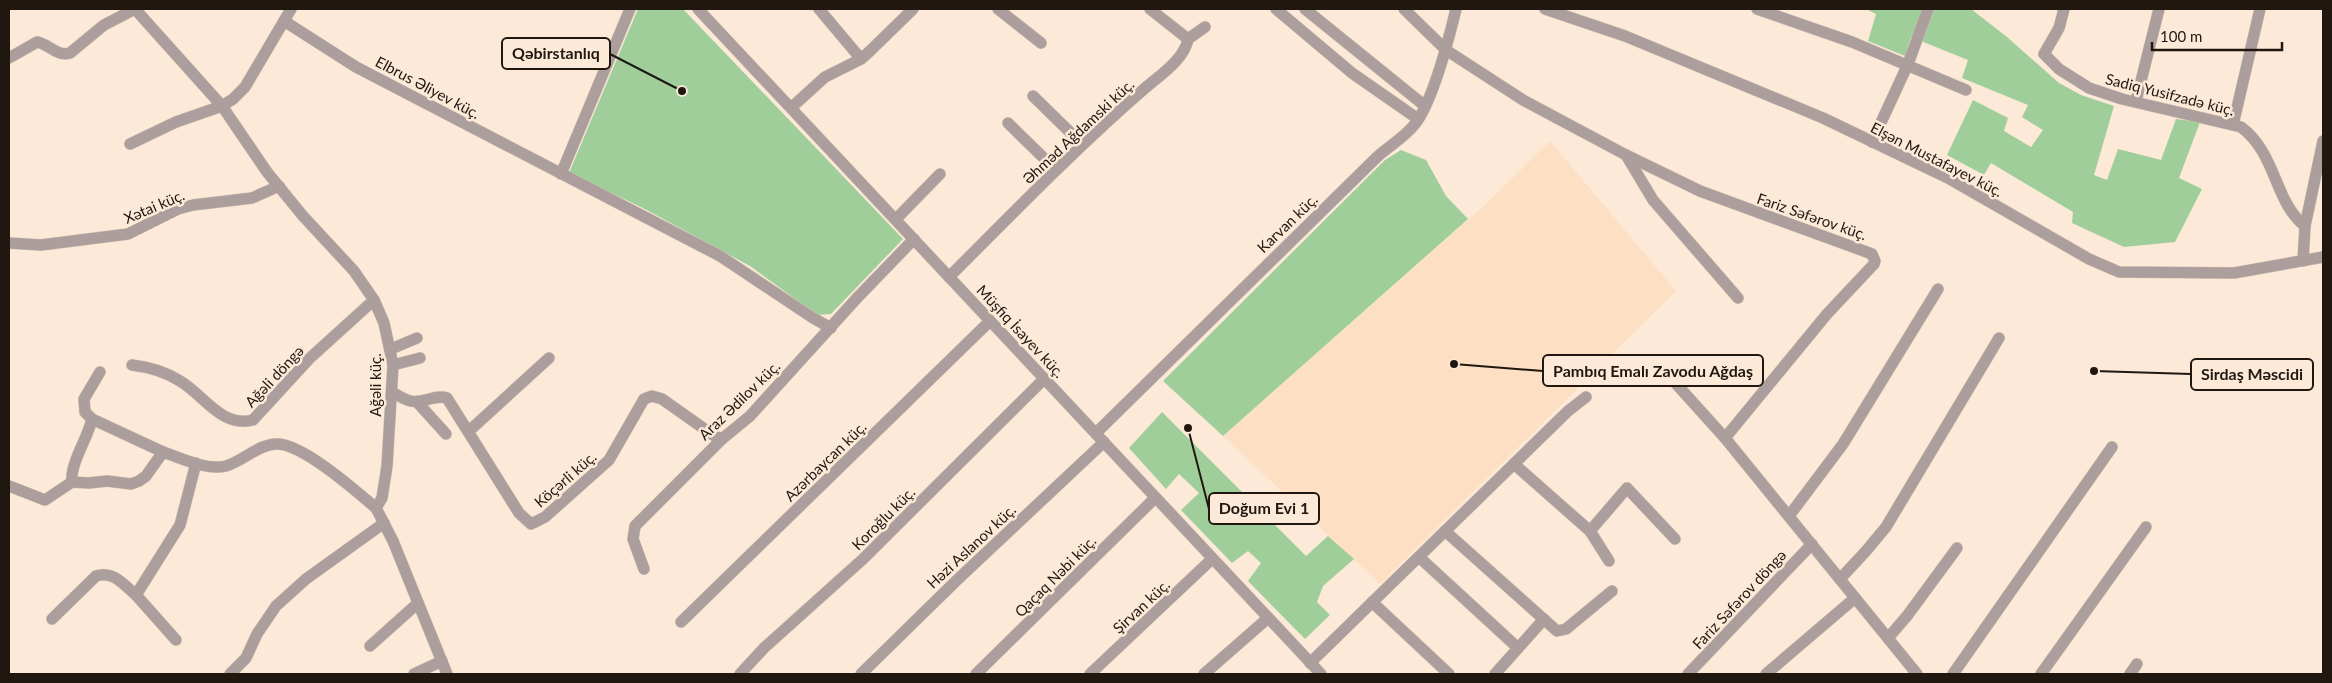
<svg xmlns="http://www.w3.org/2000/svg" width="2332" height="683" viewBox="0 0 2332 683" font-family="Lato,sans-serif">
<style>
.built{fill:#fddfc4}
.green{fill:#a0ce9b}
.lines{fill:none;stroke-linecap:round;stroke-linejoin:round}
.minor-casing{stroke:#d4c3b4;stroke-width:12}
.minor{stroke:#ac9e9c;stroke-width:11}
.labels{text-anchor:middle;dominant-baseline:central;stroke-width:5;stroke-linejoin:round;paint-order:stroke}
.street-label{font-size:15px;fill:#201810;stroke:#fce9d8}
.leader{fill:none;stroke:#201810;stroke-width:2}
.callout-dot{fill:#201810;stroke:#fce9d8;stroke-width:2}
.callout{fill:#fce9d8;stroke:#201810;stroke-width:2}
.callout-label{font-size:16px;text-anchor:middle;font-weight:bold;fill:#201810}
</style>
<rect width="100%" height="100%" fill="#fce9d8"/>
<polygon class="built" points="1550,141 1676,291 1380,584 1223,436 1484,206"/>
<g class="green">
<polygon points="638,9 683,9 903,239 831,314 817,315 750,266 641,207 569,173"/>
<polygon points="1866,9 1971,9 2007,37 2059,83 2081,95 2114,106 2094,175 2107,180 2118,149 2161,160 2176,119 2200,122 2179,178 2202,189 2175,242 2124,247 2072,223 2073,212 1991,163 1984,175 1947,155 1973,100 2008,118 2004,131 2031,147 2043,130 2022,117 2028,105 1962,78 1968,60 1911,37 1905,56 1868,41 1876,14"/>
<polygon points="1401,150 1426,160 1446,196 1468,219 1223,436 1163,381 1385,160"/>
<polygon points="1162,412 1306,556 1328,536 1354,559 1323,586 1317,602 1330,615 1305,639 1248,581 1261,563 1248,551 1232,563 1181,510 1199,493 1179,474 1166,489 1129,448"/>
</g>
<g class="lines">
<defs>
<g id="minor">
<polyline points="698,9 1321,674"/>
<polyline points="819,9 861,59"/>
<polyline points="998,9 1041,43"/>
<polyline points="1276,9 1352,73 1418,119"/>
<polyline points="1305,9 1425,106"/>
<polyline points="1404,9 1446,50 1523,100 1626,155 1700,191 1872,254 1875,261 1874,264 1827,314 1725,438 1917,674"/>
<polyline points="1545,9 1625,36 1823,118 1948,178 2089,259 2119,272 2234,273 2323,257"/>
<polyline points="1757,9 1852,42 1966,90"/>
<path d="M2064 9 2059 28 2044 54 2059 69 2089 88 2122 99 2241 127C2277 154 2274 202 2305 226"/>
<polyline points="284,21 356,67 720,256 813,318 831,328"/>
<polyline points="1188,39 1205,27"/>
<path d="M9 58 37 42C49 44 57 57 70 53L104 25 135 9 222 106 267 172 303 216 354 271 374 300 384 323 393 365 387 466 382 498 376 508 393 541 447 674"/>
<polyline points="1033,96 1082,144"/>
<polyline points="2136,101 2159,9"/>
<polyline points="792,107 825,77 861,59 869,52 913,9"/>
<polyline points="1008,123 1056,170"/>
<polyline points="2233,125 2260,9"/>
<polyline points="1872,142 1908,64 1928,9"/>
<polyline points="130,144 176,122 222,106 233,99 245,87 291,9"/>
<polyline points="1626,155 1653,200 1738,298"/>
<polyline points="561,174 630,9"/>
<polyline points="896,219 940,174"/>
<polyline points="9,243 41,245 128,234 178,209 193,205 252,198 279,186"/>
<polyline points="2303,261 2305,226 2323,141"/>
<path d="M949 277C1013 213 1076 148 1144 89 1159 76 1185 59 1188 39L1150 9"/>
<polyline points="391,349 417,338"/>
<path d="M132 365C149 367 166 372 180 381 204 395 221 428 253 420L310 358 374 300"/>
<polyline points="393,365 420,358"/>
<polyline points="1661,367 1725,438"/>
<polyline points="100,372 84,399 85,412 92,419 163,452"/>
<path d="M392 392C398 395 404 400 411 401 423 404 435 394 447 398L519 513 531 524 545 517 609 460 644 399 652 396 662 399 713 435 722 439"/>
<polyline points="417,402 446,434"/>
<polyline points="469,431 549,358"/>
<path d="M1096 433 1377 157C1389 146 1405 137 1415 124 1433 101 1449 38 1456 9"/>
<polyline points="1514,464 1590,531 1627,488 1675,539"/>
<path d="M72 482C70 463 88 438 92 419"/>
<path d="M9 486 45 500 72 482 89 483 107 481 131 484 139 481 146 476 163 452C181 458 207 471 226 466 243 461 260 443 278 444 304 445 356 491 376 508"/>
<polyline points="1789,516 1843,444 1938,289"/>
<polyline points="1445,531 1557,631 1566,629 1612,591"/>
<polyline points="1590,531 1609,561"/>
<polyline points="1419,557 1518,648"/>
<polyline points="644,569 633,539 635,526 722,439 750,416 857,298 914,239"/>
<polyline points="1840,579 1866,551 1886,527 1999,338"/>
<polyline points="136,595 176,640"/>
<polyline points="1372,602 1449,674"/>
<path d="M52 619 96 576C113 570 124 585 136 595L180 525 196 463"/>
<polyline points="681,622 990,321"/>
<polyline points="1888,638 1907,616 1957,548"/>
<polyline points="370,646 418,603"/>
<polyline points="1310,663 1568,411 1586,397"/>
<polyline points="230,674 246,658 257,634 276,606 306,579 384,523"/>
<polyline points="414,674 442,661"/>
<polyline points="740,674 764,648 863,559 1044,379"/>
<polyline points="861,674 957,580 1104,442"/>
<polyline points="976,674 1155,498"/>
<polyline points="1090,674 1212,559"/>
<polyline points="1204,674 1268,618"/>
<polyline points="1495,674 1544,619"/>
<polyline points="1688,674 1812,544"/>
<polyline points="1766,674 1855,598"/>
<polyline points="1953,674 2112,447"/>
<polyline points="2041,674 2146,527"/>
<polyline points="2130,674 2137,664"/>
</g>
</defs>
<use href="#minor" class="minor-casing"/>
<use href="#minor" class="minor"/>
</g>
<g class="labels">
<g class="street-label">
<text transform="translate(428 87) rotate(28)">Elbrus Əliyev küç.</text>
<text transform="translate(2170 94) rotate(14)">Sadiq Yusifzadə küç.</text>
<text transform="translate(1078 131) rotate(-43)">Əhməd Ağdamski küç.</text>
<text transform="translate(1937 159) rotate(27)">Elşən Mustafayev küç.</text>
<text transform="translate(154 206) rotate(-23)">Xətai küç.</text>
<text transform="translate(1812 216) rotate(19)">Fariz Səfərov küç.</text>
<text transform="translate(1287 223) rotate(-44)">Karvan küç.</text>
<text transform="translate(1021 331) rotate(47)">Müşfiq İsayev küç.</text>
<text transform="translate(274 376) rotate(-47)">Ağəli döngə</text>
<text transform="translate(375 385) rotate(-90)">Ağəli küç.</text>
<text transform="translate(739 400) rotate(-44)">Araz Ədilov küç.</text>
<text transform="translate(825 461) rotate(-44)">Azərbaycan küç.</text>
<text transform="translate(565 479) rotate(-41)">Köçərli küç.</text>
<text transform="translate(883 518) rotate(-45)">Koroğlu küç.</text>
<text transform="translate(971 546) rotate(-43)">Həzi Aslanov küç.</text>
<text transform="translate(1055 576) rotate(-45)">Qaçaq Nəbi küç.</text>
<text transform="translate(1739 599) rotate(-47)">Fariz Səfərov döngə</text>
<text transform="translate(1141 606) rotate(-43)">Şirvan küç.</text>
</g>
</g>
<path class="leader" d="M682 91L610 54M1454 364L1543 371M2094 371L2191 374M1188 428L1209 509"/>
<g class="callout-dot">
<circle cx="682" cy="91" r="5"/>
<circle cx="1454" cy="364" r="5"/>
<circle cx="2094" cy="371" r="5"/>
<circle cx="1188" cy="428" r="5"/>
</g>
<g class="callout">
<rect x="502" y="38" width="108" height="31" rx="5"/>
<rect x="1543" y="355" width="220" height="31" rx="5"/>
<rect x="2191" y="359" width="122" height="31" rx="5"/>
<rect x="1209" y="493" width="110" height="31" rx="5"/>
</g>
<g class="callout-label">
<text x="556" y="59">Qəbirstanlıq</text>
<text x="1653" y="377">Pambıq Emalı Zavodu Ağdaş</text>
<text x="2252" y="380">Sirdaş Məscidi</text>
<text x="1264" y="514">Doğum Evi 1</text>
</g>
<rect width="2332" height="683" fill="none" stroke="#201810" stroke-width="20"/>
<path d="M2152 42v8h130v-8" fill="none" stroke="#201810" stroke-width="2.5"/>
<text x="2160" y="42" font-size="15" fill="#201810" stroke="#fce9d8" stroke-width="4" paint-order="stroke">100 m</text>
</svg>
